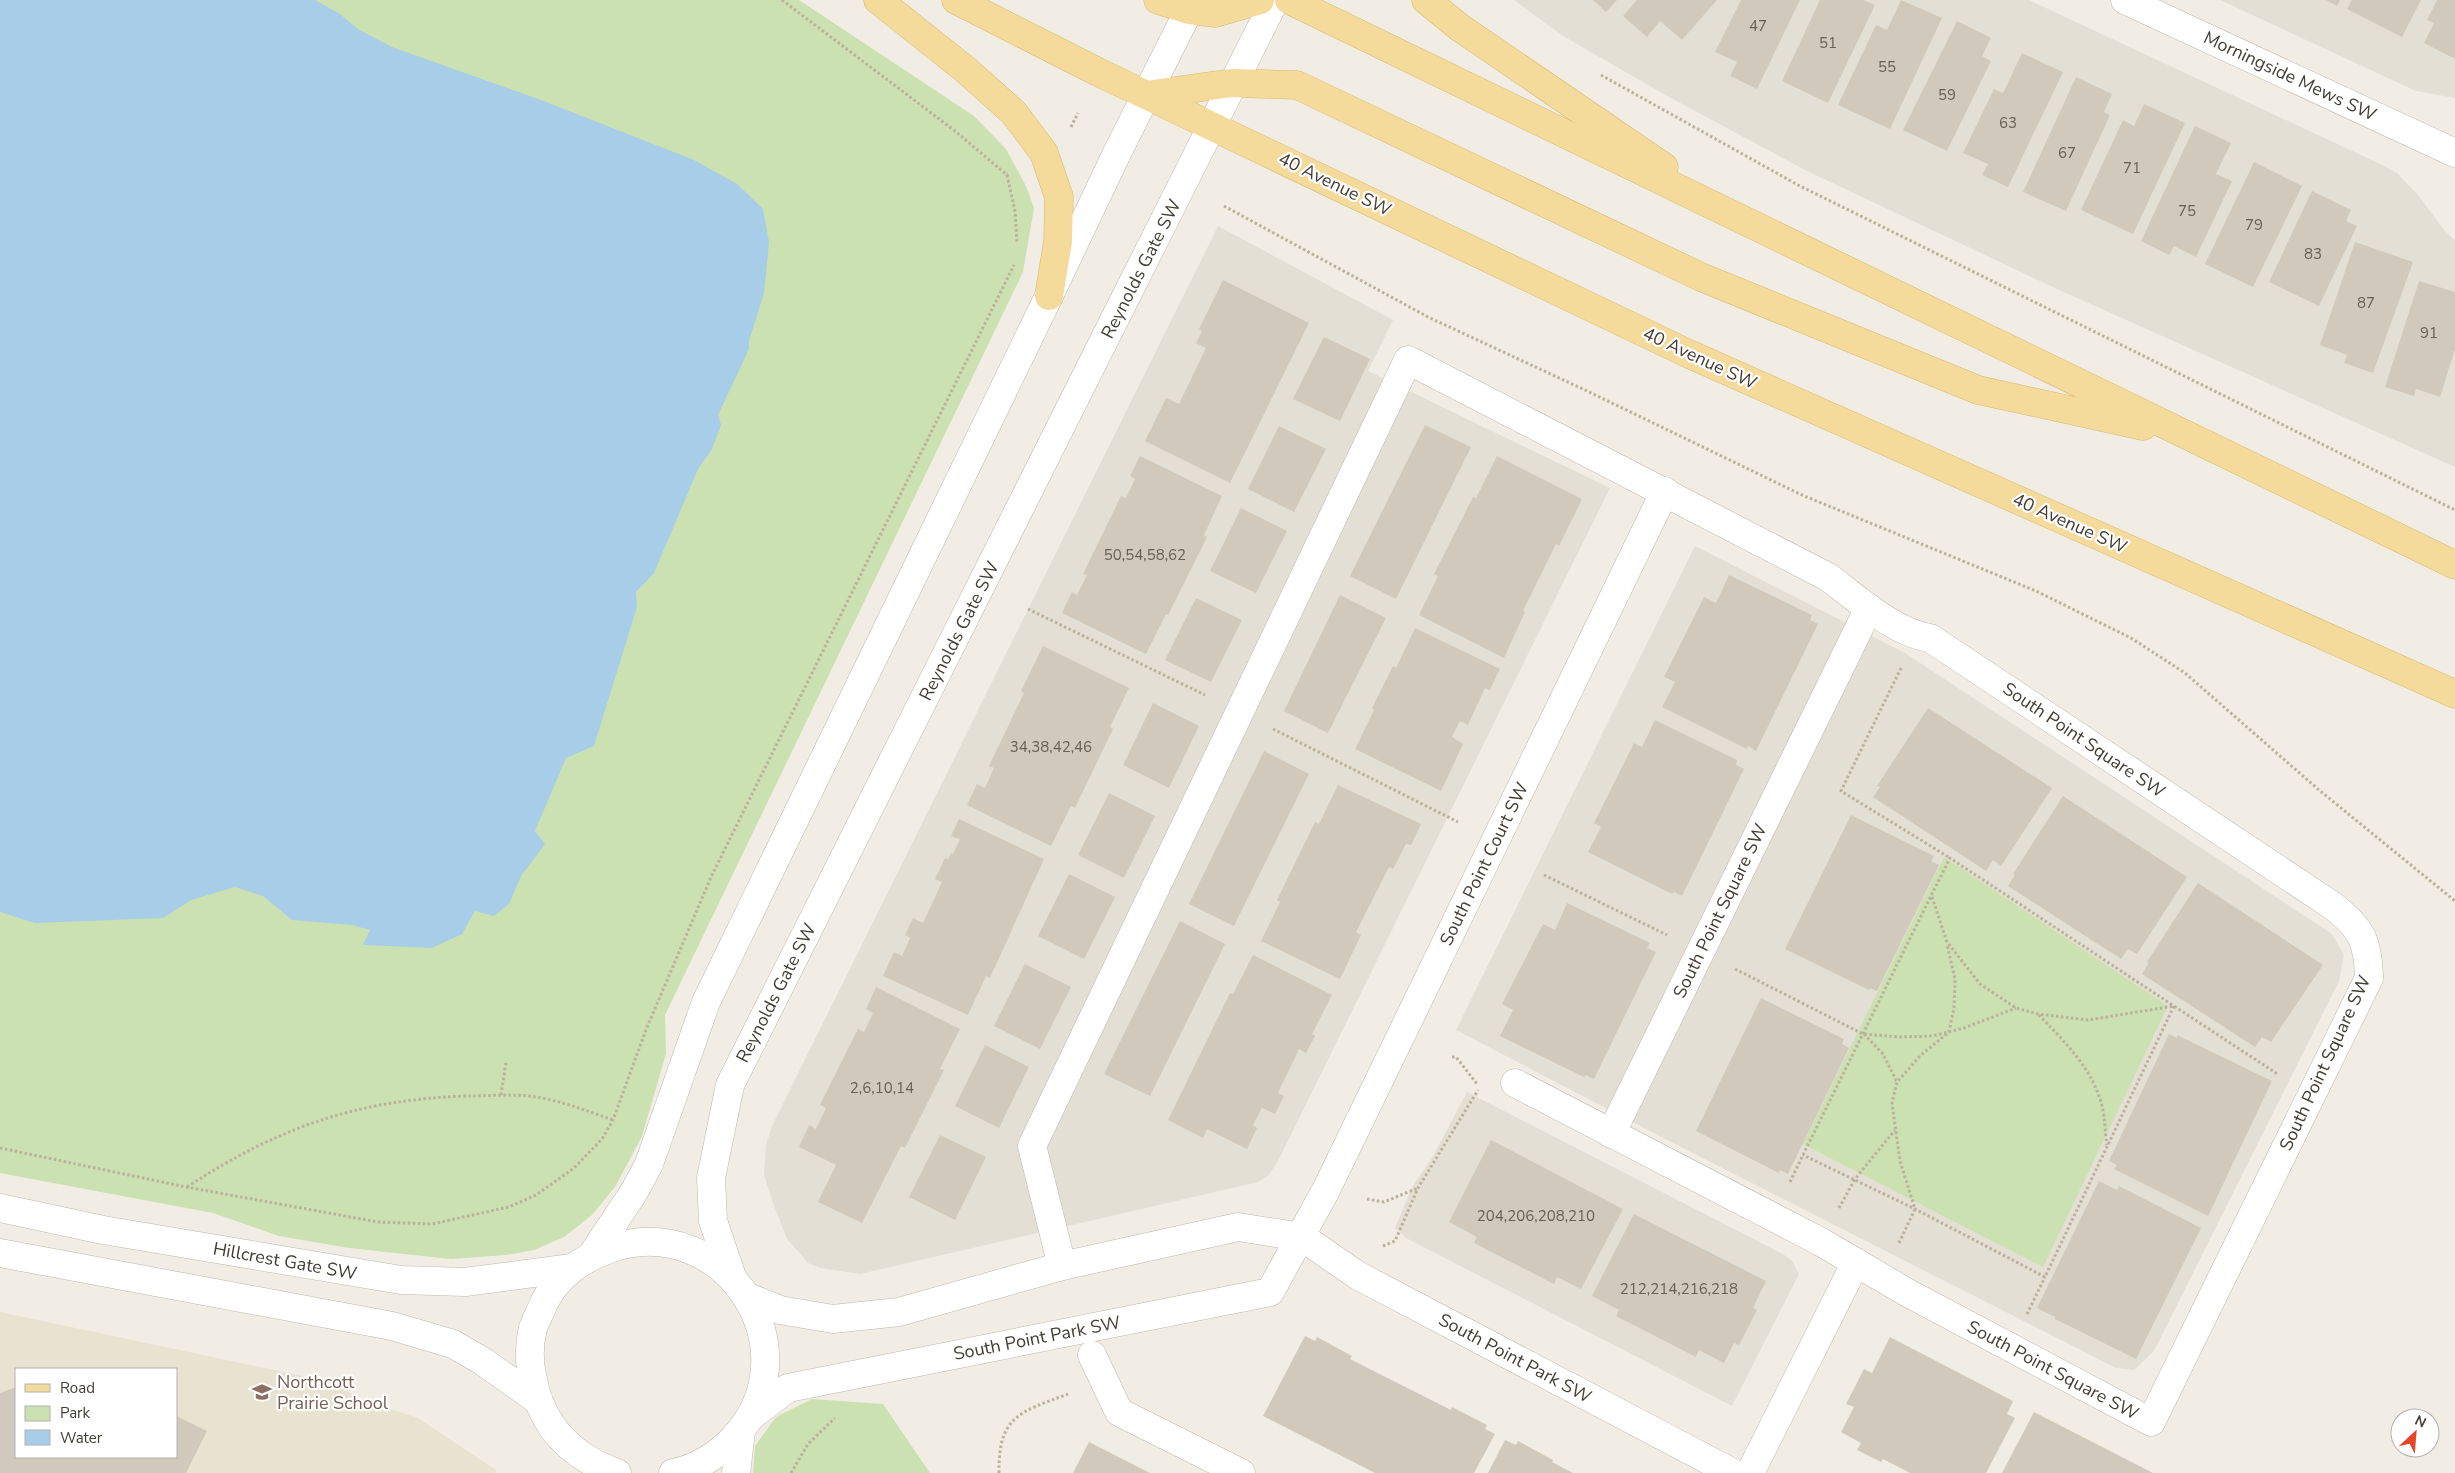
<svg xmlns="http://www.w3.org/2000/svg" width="2455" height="1473" viewBox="0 0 2455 1473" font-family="'Nunito Sans',sans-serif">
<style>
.residential{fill:#e4dfd4}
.education{fill:#e8e2d0;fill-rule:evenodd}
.green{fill:#cbe1b1}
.water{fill:#a7cde8}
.building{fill:#d1c9bc}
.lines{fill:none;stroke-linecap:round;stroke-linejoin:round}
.minor-casing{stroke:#beb8ac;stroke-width:29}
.major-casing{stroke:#d7b86d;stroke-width:29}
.path{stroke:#bbb09b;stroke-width:3;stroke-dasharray:2.5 2.5;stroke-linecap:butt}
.minor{stroke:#fff;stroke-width:28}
.major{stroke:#f4db9b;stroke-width:28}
.labels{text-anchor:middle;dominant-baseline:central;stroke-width:4.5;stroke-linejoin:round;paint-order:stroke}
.number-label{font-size:15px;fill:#666057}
.street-label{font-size:18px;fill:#423d35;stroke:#fff}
.education-label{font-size:18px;fill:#785e54;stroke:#fff;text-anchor:start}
</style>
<rect width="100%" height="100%" fill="#f1ede5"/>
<g class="residential">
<polygon points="1514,0 2029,0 2380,164 2397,173 2417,194 2445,231 2455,240 2455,467 2057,289 1805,170 1669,97 1563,36"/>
<polygon points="2220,0 2455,0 2455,98 2416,91"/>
<polygon points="1218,226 1393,320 1368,371 1610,488 1278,1161 1268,1176 1258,1182 860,1274 820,1268 808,1263 787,1239 773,1203 764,1175 766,1145 772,1126"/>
<polygon points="1695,546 1905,653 2332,934 2344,955 2339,981 2154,1351 2134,1370 2116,1368 1669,1141 1456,1030"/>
<polygon points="1467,1092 1783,1254 1792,1261 1799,1274 1732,1406 1406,1238 1395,1228 1412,1187 1432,1158"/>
</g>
<path class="education" d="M0 1312 335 1383 362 1400 418 1418 496 1470 495 1473H0ZM16 1369H176V1457H16Z"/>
<g class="green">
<polygon points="0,0 799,0 974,116 1006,149 1026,186 1034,208 1023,272 665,1015 666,1054 642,1136 615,1187 592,1215 564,1237 534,1250 506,1255 451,1259 349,1248 279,1236 213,1213 0,1173"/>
<polygon points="1944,857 2168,1006 2043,1267 1803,1144"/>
<polygon points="812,1399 883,1404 930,1473 753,1473 755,1446 776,1417"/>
</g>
<polygon class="water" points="0,0 315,0 340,14 358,29 392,47 541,100 694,160 737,184 763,209 769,242 764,293 749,341 749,349 718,415 721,425 712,449 698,469 654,573 636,592 637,607 594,746 566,758 535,831 545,844 521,876 509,904 494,916 475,911 462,934 432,948 363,945 370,930 352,925 292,920 263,896 235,887 191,900 163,918 35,923 0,912"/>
<g class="building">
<polygon points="1593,0 1617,0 1606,12"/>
<polygon points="1637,0 1717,0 1682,40 1660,21 1647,37 1623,16"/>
<polygon points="1741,0 1800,0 1757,89 1730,76 1737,62 1715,52"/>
<polygon points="1820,0 1863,0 1875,5 1828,103 1782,81"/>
<polygon points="1901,0 1942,18 1890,129 1838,105 1876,25 1887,30"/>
<polygon points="2326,0 2340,0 2337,6"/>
<polygon points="2352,0 2421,0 2402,37 2347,9"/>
<polygon points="2437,0 2455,0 2455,59 2424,43 2434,23 2427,20"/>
<polygon points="1957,21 1991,38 1982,56 1991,61 1947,151 1903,130"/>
<polygon points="2022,53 2063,72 2008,187 1982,175 1988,164 1963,153 1994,89 2003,93"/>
<polygon points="2076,77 2112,94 2104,112 2110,115 2066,211 2023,192"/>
<polygon points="2144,104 2185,123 2133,234 2081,210 2123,120 2134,126"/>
<polygon points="2195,126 2231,143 2216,174 2232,181 2196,257 2174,246 2169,255 2141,241"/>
<polygon points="2254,162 2302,186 2253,287 2205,264"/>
<polygon points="2312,191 2351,210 2346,221 2357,226 2319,306 2269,282"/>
<polygon points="2355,242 2413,262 2373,373 2344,363 2347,355 2320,345"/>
<polygon points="1223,280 1309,323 1230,483 1145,441 1166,398 1179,404 1206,348 1196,343 1202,331 1199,329"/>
<polygon points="2419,281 2455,292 2455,349 2440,397 2416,389 2414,396 2385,387"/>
<polygon points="1324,337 1370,359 1340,421 1293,399"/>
<polygon points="1425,425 1471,447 1396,599 1350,576"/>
<polygon points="1279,426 1326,449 1294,512 1248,489"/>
<polygon points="1140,456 1222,496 1204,535 1207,537 1168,615 1166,614 1146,654 1062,613 1072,592 1077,595 1087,575 1083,574 1121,496 1126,498 1135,479 1130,476"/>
<polygon points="1497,456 1582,499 1559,546 1556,544 1523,611 1525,612 1504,658 1419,615 1438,576 1434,574 1473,497 1476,498"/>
<polygon points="1241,508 1287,531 1256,593 1210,571"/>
<polygon points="1729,575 1812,615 1810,620 1818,624 1756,751 1748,746 1747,749 1662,707 1675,682 1664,677 1704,597 1716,603"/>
<polygon points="1340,595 1386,618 1328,733 1284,711"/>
<polygon points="1196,598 1242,620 1211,682 1165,660"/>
<polygon points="1415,628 1500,669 1490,690 1485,688 1468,725 1460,721 1452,737 1463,744 1441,791 1355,749 1374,710 1372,708 1393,666 1396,668"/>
<polygon points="1043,646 1129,688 1110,727 1113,729 1075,808 1071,806 1051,846 967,805 977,784 985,788 994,768 989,766 1024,693 1021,691"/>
<polygon points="1153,703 1199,726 1169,788 1123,765"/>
<polygon points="1928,708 2052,788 2001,866 1993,860 1986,871 1873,797 1880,787 1877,786"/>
<polygon points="1655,720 1737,760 1736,765 1744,769 1682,896 1674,892 1672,894 1588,852 1601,827 1594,823 1634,743 1642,747"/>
<polygon points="1264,751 1309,774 1234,926 1189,904"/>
<polygon points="1338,785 1421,824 1411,845 1406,844 1393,869 1389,867 1356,932 1361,935 1340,979 1261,941 1280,902 1277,900 1315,822 1319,824"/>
<polygon points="1109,793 1155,816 1124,878 1078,855"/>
<polygon points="2063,796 2187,877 2137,954 2128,949 2121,959 2008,886 2015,875 2013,874"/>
<polygon points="1851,815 1934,856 1931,861 1939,865 1877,991 1870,988 1869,990 1785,949"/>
<polygon points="959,819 1044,859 990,978 986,976 968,1015 883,976 894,952 902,956 910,938 905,935 913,918 923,923 942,882 935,879 945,858 948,859 951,853 953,854 960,839 951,836"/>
<polygon points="1069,874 1115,897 1084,959 1038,936"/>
<polygon points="2198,883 2323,965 2271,1042 2262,1037 2255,1047 2142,974 2149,963 2147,962"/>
<polygon points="1567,903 1650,943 1647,948 1656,952 1594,1079 1586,1075 1584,1077 1500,1036 1513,1010 1502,1004 1543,924 1555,930"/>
<polygon points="1180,921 1225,944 1150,1096 1104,1074"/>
<polygon points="1253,955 1332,995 1312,1034 1315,1036 1306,1053 1299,1049 1278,1093 1284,1096 1275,1114 1262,1108 1253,1125 1257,1128 1247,1149 1207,1129 1203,1138 1168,1120 1230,993 1233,994"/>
<polygon points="1025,964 1071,987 1040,1049 994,1026"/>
<polygon points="876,987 960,1029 940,1069 944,1070 905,1148 901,1146 862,1223 818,1202 836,1165 799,1147 809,1125 816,1129 826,1108 820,1105 858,1029 864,1032 873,1013 866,1009"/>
<polygon points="1761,998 1844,1039 1842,1044 1849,1048 1788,1174 1780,1170 1779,1173 1696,1131"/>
<polygon points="2169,1034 2177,1038 2177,1035 2272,1081 2208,1216 2114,1169 2117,1165 2109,1161"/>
<polygon points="985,1045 1029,1067 999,1128 955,1106"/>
<polygon points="940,1135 986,1157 955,1220 909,1197"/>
<polygon points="1491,1140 1623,1209 1581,1289 1557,1277 1554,1284 1474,1243 1477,1237 1449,1222"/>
<polygon points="2099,1181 2117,1190 2119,1186 2201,1228 2136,1359 2055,1319 2055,1317 2037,1308"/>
<polygon points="1634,1214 1766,1281 1753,1308 1757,1310 1739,1345 1734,1343 1724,1363 1699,1350 1696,1357 1616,1316 1619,1310 1592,1296"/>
<polygon points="1305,1336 1315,1341 1317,1337 1352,1356 1350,1359 1451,1410 1452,1407 1487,1425 1485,1429 1495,1434 1474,1473 1375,1473 1263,1416"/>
<polygon points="1890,1337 2013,1401 2007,1414 2015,1418 1986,1473 1910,1473 1883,1459 1881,1462 1857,1450 1861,1443 1841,1432 1854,1407 1846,1404 1864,1369 1872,1373"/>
<polygon points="16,1387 16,1457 176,1457 176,1416 207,1431 186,1473 0,1473 0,1393"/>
<polygon points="2034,1412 2153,1473 2002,1473"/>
<polygon points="1505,1440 1516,1445 1518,1441 1553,1460 1552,1462 1573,1473 1488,1473"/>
<polygon points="1089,1442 1150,1473 1073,1473"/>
</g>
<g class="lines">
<defs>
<g id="minor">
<polyline points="2125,0 2455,153"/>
<polyline points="1611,1134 1869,608"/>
<polyline points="0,1208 103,1230 401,1280 465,1282 572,1268"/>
<polyline points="0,1253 392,1326 453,1344 484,1362 536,1399"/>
<polyline points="592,1255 634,1192 649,1164 706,1002 1049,296 1117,153 1194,0"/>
<path d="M1062 1266 1032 1146 1408 360 1828 577C1856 598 1895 633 1930 638L2333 906C2362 929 2368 941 2369 978L2151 1422 1908 1293 1821 1242 1515 1083"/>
<polyline points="732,1277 713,1221 711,1178 730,1085 1275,0"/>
<polyline points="748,1297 780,1310 833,1319 899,1312 1062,1266 1238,1227 1302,1237 1357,1275 1733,1473"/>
<polyline points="1092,1355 1119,1412 1241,1473"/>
<polyline points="750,1417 788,1388 1270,1292 1326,1190 1665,491"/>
<path d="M617 1473C572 1457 542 1427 533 1380 529 1364 529 1344 533 1328 536 1319 541 1311 544 1303 557 1276 582 1259 609 1249 727 1208 819 1356 729 1443 713 1458 694 1469 673 1473"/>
<polyline points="736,1473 741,1431"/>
<polyline points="1750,1473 1856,1262"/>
</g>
<g id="major">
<polyline points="878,0 966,70 1014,113 1044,153 1059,197 1058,241 1049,296"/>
<polyline points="956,0 1098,72 1689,354 2455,694"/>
<polyline points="1158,0 1189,10 1215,13 1260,0"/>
<polyline points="1289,0 2455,565"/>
<polyline points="1426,0 1459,27 1664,167"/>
<polyline points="1146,95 1232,83 1297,85 1701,277 1978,390 2143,426"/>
</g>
</defs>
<use href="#minor" class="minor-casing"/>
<use href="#major" class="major-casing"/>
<g class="path">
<polyline points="782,0 955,131 1007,175 1008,174"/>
<polyline points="1601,75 1798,185 2455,510"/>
<polyline points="1071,127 1078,113"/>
<polyline points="1007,175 1015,211 1017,242"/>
<polyline points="1224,206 1428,317 1585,390 1802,495 2036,591 2131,638 2185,673 2319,790 2455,901"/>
<polyline points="1028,609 1205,695"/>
<polyline points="1901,668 1841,791 1950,858"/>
<polyline points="1273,729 1458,822"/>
<polyline points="1544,875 1667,935"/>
<polyline points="1932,897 1947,942 1980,984 2016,1008 2038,1014 2088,1020 2174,1006 2279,1075"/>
<polyline points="1735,969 1863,1034 1899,1037 1932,1036 1964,1028 2016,1008"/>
<path d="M2039 1015C2064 1041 2093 1069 2102 1106 2105 1118 2105 1132 2107 1145"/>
<polyline points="1864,1034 1883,1054 1897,1082"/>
<polyline points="1452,1057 1456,1057 1477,1084"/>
<polyline points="501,1095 506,1062"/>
<polyline points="0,1148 186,1187 378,1222 432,1224 509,1207 536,1195 574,1168 602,1139 613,1120 647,1027 712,875 1014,265"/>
<polyline points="1790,1182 1803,1155 1931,896 1950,858 2174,1006 2045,1277 1915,1209 1803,1155"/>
<path d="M187 1187C277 1128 356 1100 465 1096 486 1096 508 1094 529 1096 557 1099 587 1111 613 1120"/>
<polyline points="1367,1199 1384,1202 1418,1188"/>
<polyline points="1839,1208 1855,1179 1895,1130"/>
<polyline points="1899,1243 1915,1209 1900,1161 1892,1103 1897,1082 1921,1055 1949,1032 1954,1008 1955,979 1947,945"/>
<polyline points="1383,1246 1395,1241 1418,1188 1478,1090"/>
<polyline points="2027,1314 2045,1277"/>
<polyline points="791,1473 808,1444 835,1418"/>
<path d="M999 1473C998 1416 1020 1412 1068 1394"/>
</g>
<use href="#minor" class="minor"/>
<use href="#major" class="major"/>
</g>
<defs>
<symbol id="school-bare" viewBox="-9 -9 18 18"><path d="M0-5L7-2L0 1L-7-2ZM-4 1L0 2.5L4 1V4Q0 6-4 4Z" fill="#8d6e63" stroke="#fff" stroke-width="2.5" paint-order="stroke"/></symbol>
</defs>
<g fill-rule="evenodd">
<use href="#school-bare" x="248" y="1378" width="28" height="28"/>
</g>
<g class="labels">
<g class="number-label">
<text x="1758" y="26">47</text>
<text x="1828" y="43">51</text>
<text x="1887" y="67">55</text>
<text x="1947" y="95">59</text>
<text x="2008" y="123">63</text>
<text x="2067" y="153">67</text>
<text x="2132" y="168">71</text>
<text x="2187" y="211">75</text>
<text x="2254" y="225">79</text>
<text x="2313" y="254">83</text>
<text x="2366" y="303">87</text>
<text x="2429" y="333">91</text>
<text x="1145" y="555">50,54,58,62</text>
<text x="1051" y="747">34,38,42,46</text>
<text x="882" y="1088">2,6,10,14</text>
<text x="1536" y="1216">204,206,208,210</text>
<text x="1679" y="1289">212,214,216,218</text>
</g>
<g class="street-label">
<text transform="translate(2290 76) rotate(25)">Morningside Mews SW</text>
<text transform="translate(1335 184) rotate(26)">40 Avenue SW</text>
<text transform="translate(1141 269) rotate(-63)">Reynolds Gate SW</text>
<text transform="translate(1700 358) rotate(25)">40 Avenue SW</text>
<text transform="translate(2070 523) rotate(24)">40 Avenue SW</text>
<text transform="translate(959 631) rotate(-63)">Reynolds Gate SW</text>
<text transform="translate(2084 740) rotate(34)">South Point Square SW</text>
<text transform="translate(1484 864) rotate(-64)">South Point Court SW</text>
<text transform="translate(1720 911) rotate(-64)">South Point Square SW</text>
<text transform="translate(776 993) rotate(-63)">Reynolds Gate SW</text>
<text transform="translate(2325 1063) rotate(-65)">South Point Square SW</text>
<text transform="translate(285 1261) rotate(10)">Hillcrest Gate SW</text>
<text transform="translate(1037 1338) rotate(-11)">South Point Park SW</text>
<text transform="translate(1515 1358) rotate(28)">South Point Park SW</text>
<text transform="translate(2053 1370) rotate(28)">South Point Square SW</text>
</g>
<g class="education-label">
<text x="277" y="1382">Northcott<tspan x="277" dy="21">Prairie School</tspan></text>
</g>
</g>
<rect x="15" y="1368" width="162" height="90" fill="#ffffff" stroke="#b3b1ae"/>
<rect x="25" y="1384" width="25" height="8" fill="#f4db9b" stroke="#b3b1ae"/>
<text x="60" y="1393" font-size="15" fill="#423d35">Road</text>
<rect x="25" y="1406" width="25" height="15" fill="#cbe1b1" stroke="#b3b1ae"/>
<text x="60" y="1418" font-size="15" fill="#423d35">Park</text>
<rect x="25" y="1430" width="25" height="15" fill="#a7cde8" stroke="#b3b1ae"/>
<text x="60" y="1443" font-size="15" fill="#423d35">Water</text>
<g transform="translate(2415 1433) rotate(26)"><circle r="24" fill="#ffffff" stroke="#b3b1ae"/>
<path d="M0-4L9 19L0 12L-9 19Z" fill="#e44729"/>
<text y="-8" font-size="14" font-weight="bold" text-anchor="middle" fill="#423d35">N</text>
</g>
</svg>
